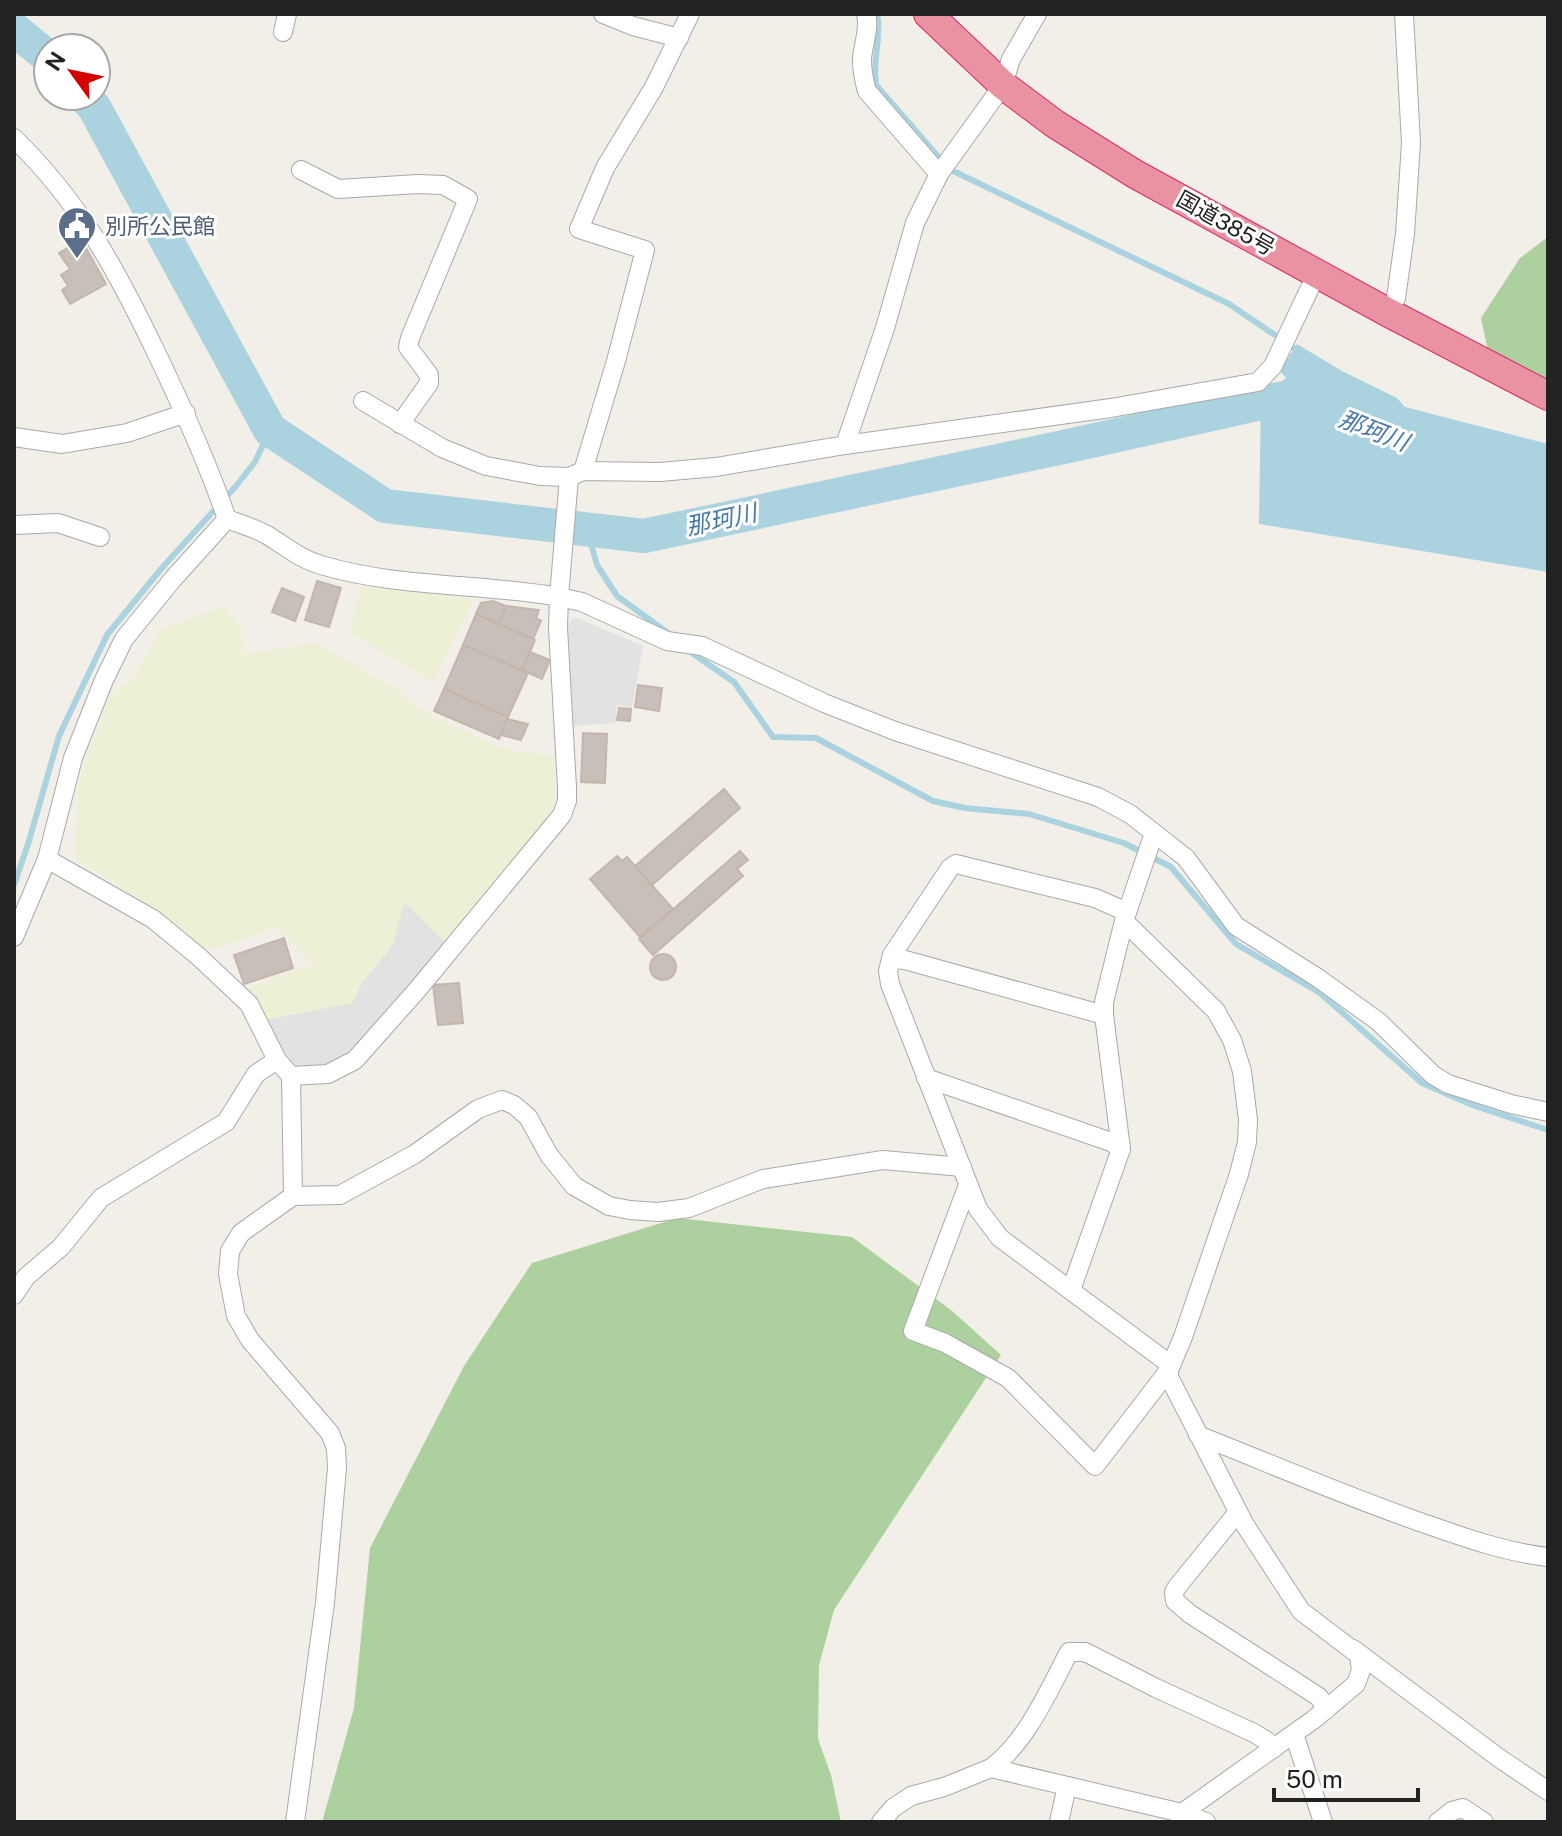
<svg xmlns="http://www.w3.org/2000/svg" width="1562" height="1836" viewBox="0 0 1562 1836" font-family="'Public Sans','Noto Sans JP',sans-serif">
<style>
.farmland{fill:#eef0d5}
.forest{fill:#add19e}
.parking{fill:#e2e2e2}
.water{fill:#aad3df}
.lines{fill:none;stroke-linecap:round;stroke-linejoin:round}
.stream{stroke:#aad3df;stroke-width:6}
.river{stroke:#aad3df;stroke-width:34}
.building{fill:#c7bfb8;stroke:#c4b6ab;stroke-width:2}
.minor-casing{stroke:#a9a9a9;stroke-width:20}
.highway-casing{stroke:#dc2a67;stroke-width:30}
.minor{stroke:#fff;stroke-width:18}
.highway{stroke:#e892a2;stroke-width:28}
.labels{text-anchor:middle;dominant-baseline:central;stroke-width:6;stroke-linejoin:round;paint-order:stroke}
.street-label{font-size:22px;fill:#222;stroke:#fff}
.service-label{font-size:22px;fill:#4e5e75;stroke:#fff;text-anchor:start}
.water-label{font-size:24px;font-style:italic;fill:#4a7aab;stroke:#fff}
</style>
<rect width="100%" height="100%" fill="#f2efe9"/>
<g class="farmland">
<polygon points="361,587 474,599 434,682 349,633"/>
<polygon points="224,606 240,626 244,654 316,643 391,686 429,715 501,748 554,757 555,809 448,945 404,903 393,945 363,982 352,1003 266,1020 244,990 313,964 277,927 217,948 199,949 118,885 75,859 78,783 109,696 134,676 161,629"/>
</g>
<g class="forest">
<polygon points="1548,237 1548,381 1489,356 1481,318 1520,258"/>
<polygon points="677,1218 852,1237 951,1310 1001,1355 834,1610 819,1665 818,1739 831,1775 841,1822 322,1822 354,1708 370,1548 464,1366 532,1263"/>
</g>
<g class="parking">
<polygon points="577,618 643,646 632,707 617,705 615,723 570,726 568,625 571,620"/>
<polygon points="404,902 448,945 354,1051 332,1063 310,1069 291,1064 266,1020 352,1003 363,982 393,945"/>
</g>
<polygon class="water" points="1297,344 1342,371 1397,398 1405,407 1548,444 1548,572 1259,524 1261,395 1268,394 1286,378 1280,371"/>
<g class="lines">
<g class="stream">
<path d="M877 14C882 37 872 61 876 85L949 169 1229 304 1300 352"/>
<polyline points="587,529 597,565 617,596 668,633"/>
<polyline points="689,651 734,682 773,737 816,738 933,801 965,808 1029,814 1124,843 1171,867 1236,944 1320,993 1422,1083 1472,1105 1548,1130"/>
<polyline points="14,885 29,841 59,736 107,635 161,569 236,486 255,462 270,430"/>
</g>
<g class="river">
<polyline points="14,29 48,57"/>
<polyline points="84,96 94,107 270,430 385,506 644,536 1082,443 1288,397 1305,403"/>
</g>
</g>
<g class="building">
<polygon points="78,242 82,250 86,248 106,284 70,304 62,290 68,286 61,275 70,269 59,253"/>
<polygon points="317,581 341,588 329,627 305,620"/>
<polygon points="282,588 304,597 295,621 272,612"/>
<polygon points="493,601 506,606 499,624 476,614 481,603"/>
<polygon points="506,606 539,610 536,618 541,621 533,639 499,624"/>
<polygon points="476,614 535,640 522,670 463,645"/>
<polygon points="463,645 528,673 508,717 444,689"/>
<polygon points="530,652 550,660 542,679 522,670"/>
<polygon points="638,685 662,688 659,711 635,707"/>
<polygon points="444,689 508,717 499,739 434,711"/>
<polygon points="619,708 631,709 630,721 617,720"/>
<polygon points="507,719 528,724 521,740 501,735"/>
<polygon points="583,733 607,734 605,783 581,782"/>
<polygon points="724,789 740,808 652,885 635,866"/>
<polygon points="740,851 748,860 737,869 743,876 653,955 639,939"/>
<polygon points="617,856 622,861 627,857 673,909 640,937 590,879"/>
<polygon points="284,938 293,968 244,984 234,955"/>
<circle cx="663" cy="967" r="13"/>
<polygon points="459,983 463,1023 438,1025 433,985"/>
</g>
<g class="lines">
<defs>
<g id="minor">
<polyline points="603,14 633,26 679,38"/>
<path d="M866 14C870 29 863 44 862 59 862 71 864 81 867 91L939 174"/>
<polyline points="283,32 287,14"/>
<path d="M14 138C81 204 115 267 155 350 182 406 207 461 227 519L173 579 124 639 104 680 73 758 47 859 14 937"/>
<polyline points="301,170 338,189 418,184 443,185 468,199 410,338 408,347 429,375 429,383 400,424"/>
<polyline points="1389,313 1396,298 1405,234 1411,143 1404,14"/>
<polyline points="363,401 442,448 486,466 540,476 569,477 583,471 660,472 716,467 845,445 1111,408 1258,382 1273,366 1317,273"/>
<polyline points="14,437 62,444 127,433 186,413"/>
<polyline points="845,445 885,328 915,223 939,174 1003,85 1011,59 1037,14"/>
<polyline points="583,471 616,361 645,250 579,229 605,168 654,87 690,14"/>
<polyline points="569,477 559,597 582,602 667,641 702,646 824,703 895,731 1098,797 1130,814 1186,858 1236,926 1318,978 1379,1022 1433,1075 1448,1084 1511,1104 1548,1112"/>
<path d="M227 519C240 524 255 528 267 535 285 546 300 559 321 565 398 588 480 583 559 597L558 628 567 787V801L562 815 418 989 355 1060 328 1074 291 1076"/>
<polyline points="14,525 58,523 100,537"/>
<polyline points="1154,833 1124,921 1216,1011 1232,1040 1242,1071 1248,1120 1247,1142 1239,1174 1183,1337 1169,1370 1169,1377 1245,1525 1301,1611 1359,1655 1361,1670 1356,1684 1313,1720 1182,1813 1180,1822"/>
<polyline points="47,859 153,919 198,956 249,1004 277,1060 291,1076 293,1196"/>
<polyline points="1127,912 1095,898 956,864 950,868 892,955 888,971 890,984 978,1209 1000,1238 1171,1365"/>
<polyline points="891,959 905,960 1104,1015"/>
<polyline points="926,1078 1111,1142 1121,1149"/>
<polyline points="968,1185 913,1331 945,1343 1008,1378 1095,1466 1169,1370"/>
<polyline points="1071,1290 1121,1149 1104,1015 1104,1002 1124,921"/>
<polyline points="14,1295 26,1277 61,1247 101,1198 226,1122 256,1074 277,1060"/>
<path d="M1198 1435C1271 1464 1343 1495 1417 1521 1460 1536 1503 1552 1548 1557"/>
<polyline points="1238,1512 1177,1587 1174,1592 1175,1601 1190,1614 1319,1697 1326,1710"/>
<polyline points="1353,1649 1499,1758 1548,1791"/>
<polyline points="1294,1734 1323,1822"/>
<path d="M991 1768C1027 1741 1048 1692 1069 1652H1085L1156 1688 1254 1733 1267 1741 1273 1749"/>
<polyline points="295,1822 325,1603 337,1468 336,1448 330,1433 250,1340 236,1316 228,1274 230,1251 241,1233 293,1196 340,1195 415,1154 478,1109 502,1100 514,1105 528,1117 549,1155 574,1186 609,1206 630,1210 658,1212 689,1208 763,1179 883,1160 962,1167"/>
<polyline points="881,1822 893,1808 911,1796 944,1787 991,1768 1182,1813 1206,1822"/>
<polyline points="1059,1822 1067,1786"/>
<polyline points="1438,1822 1452,1811 1463,1808 1484,1822"/>
</g>
<polyline id="highway" points="928,14 1003,85 1055,124 1135,174 1389,313 1548,396"/>
</defs>
<use href="#minor" class="minor-casing"/>
<use href="#highway" class="highway-casing"/>
<use href="#minor" class="minor"/>
<use href="#highway" class="highway"/>
</g>
<defs>
<symbol id="civic-pin" viewBox="-11 -11 22 30"><path d="M0 17L-7.5 6A9.5 9.5 0 1 1 7.5 6Z" fill="#5c6f8a" stroke="#fff"/><path d="M-.6-6.5H3V-4.5H.6V-3L4-1V1h2V6H-6V1h2V-1L-.6-3ZM-1.2 2.5V6h2.4V2.5Z" fill="#fff"/></symbol>
</defs>
<g fill-rule="evenodd">
<use href="#civic-pin" x="55" y="204" width="44" height="60"/>
</g>
<g class="labels">
<g class="street-label">
<text transform="translate(1226 223) rotate(29)">国道385号</text>
</g>
<g class="service-label">
<text x="105" y="226">別所公民館</text>
</g>
<g class="water-label">
<text transform="translate(1374 430) rotate(21)">那珂川</text>
<text transform="translate(721 519) rotate(-12)">那珂川</text>
</g>
</g>
<rect width="1562" height="1836" fill="none" stroke="#222222" stroke-width="32"/>
<g transform="translate(72 72) rotate(303)"><circle r="38" fill="#ffffff" stroke="#a7a7a7" stroke-width="2"/>
<path d="M0-6L14 30L0 20L-14 30Z" fill="#d40000"/>
<text y="-12" font-size="22" font-weight="bold" text-anchor="middle" fill="#222222">N</text>
</g>
<path d="M1274 1788v12h144v-12" fill="none" stroke="#222222" stroke-width="4"/>
<text x="1286" y="1788" font-size="24" fill="#222222" stroke="#ffffff" stroke-width="6" paint-order="stroke">50 m</text>
</svg>
